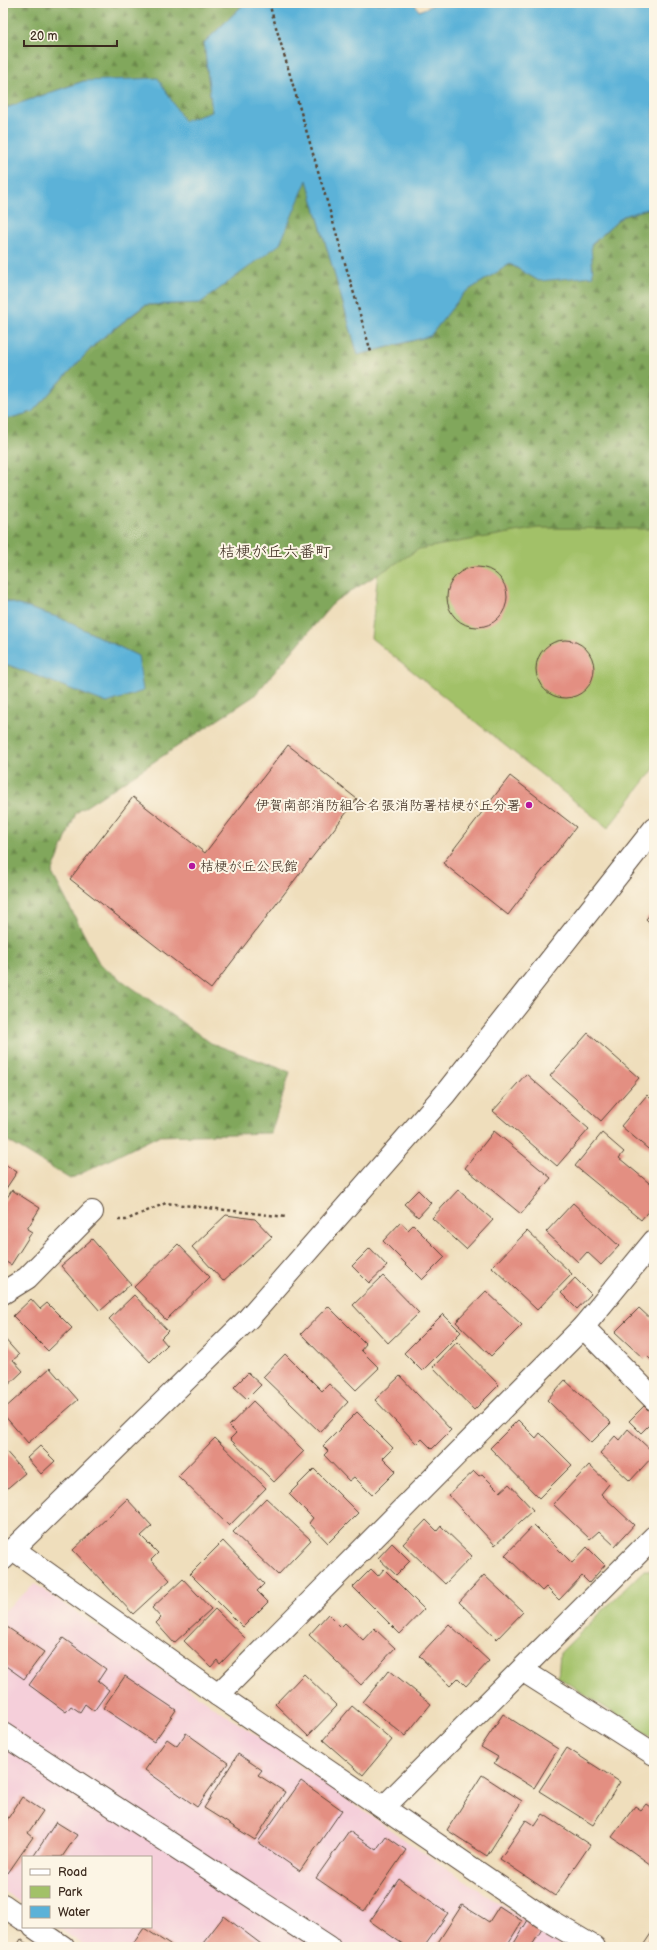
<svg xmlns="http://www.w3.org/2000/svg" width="657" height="1950" viewBox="0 0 657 1950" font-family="'Balsamiq Sans','Klee One',sans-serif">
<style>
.built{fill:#f5cfda}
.green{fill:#a2c168;stroke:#6e7643}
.forest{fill:url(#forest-firs);stroke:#5e683d}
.water{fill:#5bb2d8;stroke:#4b6e7b}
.building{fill:#e38f82}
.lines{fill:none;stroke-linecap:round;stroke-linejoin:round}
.street-casing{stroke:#564536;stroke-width:24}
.secondary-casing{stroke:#564536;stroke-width:24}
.path{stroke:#564536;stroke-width:2.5;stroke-dasharray:3 3;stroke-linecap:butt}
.street{stroke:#fff;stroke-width:22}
.secondary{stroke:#fff;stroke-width:22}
.poi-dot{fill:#b5179e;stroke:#fcf5e5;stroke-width:1.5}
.labels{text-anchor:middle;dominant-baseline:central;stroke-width:4;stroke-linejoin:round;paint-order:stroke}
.poi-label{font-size:14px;fill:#3b2a1e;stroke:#fcf5e5;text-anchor:end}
.quarter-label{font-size:16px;fill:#3b2a1e;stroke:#fcf5e5}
</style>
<defs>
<pattern id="forest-firs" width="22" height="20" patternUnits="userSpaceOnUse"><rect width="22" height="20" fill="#81a75c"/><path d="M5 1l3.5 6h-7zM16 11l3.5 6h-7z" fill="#6b884b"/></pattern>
</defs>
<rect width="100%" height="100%" fill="#fcf5e5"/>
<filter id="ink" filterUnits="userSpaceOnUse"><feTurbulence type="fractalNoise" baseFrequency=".025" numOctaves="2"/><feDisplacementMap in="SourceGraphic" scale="8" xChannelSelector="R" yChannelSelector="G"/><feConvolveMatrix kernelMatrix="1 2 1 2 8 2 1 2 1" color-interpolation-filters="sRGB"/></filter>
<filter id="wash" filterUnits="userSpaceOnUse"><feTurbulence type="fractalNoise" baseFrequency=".012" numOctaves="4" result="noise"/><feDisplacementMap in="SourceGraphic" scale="16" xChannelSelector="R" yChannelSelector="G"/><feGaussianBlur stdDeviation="0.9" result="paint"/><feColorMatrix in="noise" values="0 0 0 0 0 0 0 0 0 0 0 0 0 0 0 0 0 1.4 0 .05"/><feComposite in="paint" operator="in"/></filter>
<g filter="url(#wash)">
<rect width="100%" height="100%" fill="#efdebc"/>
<polygon class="built" points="35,1584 286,1756 416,1848 565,1947 86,1947 57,1927 151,1927 151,1857 23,1857 23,1904 3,1891 3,1612"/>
<g class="green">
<polygon points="654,221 654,769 608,828 371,638 379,562"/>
<polygon points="644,1570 654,1570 654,1739 558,1677 560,1653"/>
</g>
<g class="forest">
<polygon points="3,3 245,3 204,43 212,112 184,121 84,81 3,109"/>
<polygon points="307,180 358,355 430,336 464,293 510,264 539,281 591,245 623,216 654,207 654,529 538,528 419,549 335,601 254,696 76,813 52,873 100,965 211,1043 290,1072 271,1133 158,1136 70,1179 3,1138 3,663 43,677 138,656 60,618 3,600 3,420 32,412 97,342 146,305 200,303"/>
</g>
<g class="water">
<polygon points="245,3 414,3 419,11 437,3 654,3 654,207 623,216 591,245 593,276 539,281 510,264 464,293 430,336 358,355 307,180 280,244 200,303 145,305 97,342 32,412 3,420 3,109 84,81 158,78 184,121 212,112 204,43"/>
<polygon points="3,600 60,618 138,656 143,691 107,703 3,663"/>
</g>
<g id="blocks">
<g class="building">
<circle cx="477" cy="597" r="30"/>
<circle cx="565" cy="669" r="29"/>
<polygon points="288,745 357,799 211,989 70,879 133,797 205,853"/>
<polygon points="510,776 576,827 508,915 443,863"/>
<polygon points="654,910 654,927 646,919"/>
<polygon points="588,1033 639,1078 601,1121 550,1076"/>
<polygon points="526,1074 589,1129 557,1166 493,1111"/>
<polygon points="647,1095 654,1102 654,1154 621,1126"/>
<polygon points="494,1131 551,1178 521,1214 465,1168"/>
<polygon points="602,1133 624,1152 619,1158 654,1187 654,1204 641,1220 575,1166"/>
<polygon points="3,1163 17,1172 3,1193"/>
<polygon points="12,1190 40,1208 27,1229 32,1232 11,1265 3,1260 3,1231 5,1228 3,1226 3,1204"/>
<polygon points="418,1190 431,1203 418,1217 404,1204"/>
<polygon points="458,1190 493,1220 466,1249 432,1218"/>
<polygon points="573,1203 619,1246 601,1265 587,1252 578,1262 546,1232"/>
<polygon points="226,1215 255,1219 272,1237 223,1281 192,1247"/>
<polygon points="401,1222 408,1230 413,1225 445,1257 422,1280 383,1241"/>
<polygon points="527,1231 572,1274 537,1310 492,1267"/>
<polygon points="92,1239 131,1284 100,1311 61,1266"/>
<polygon points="178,1244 210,1277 166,1320 134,1287"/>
<polygon points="370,1248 387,1266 369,1283 352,1266"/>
<polygon points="383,1276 419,1313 388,1343 353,1305"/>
<polygon points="575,1278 591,1294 577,1309 561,1293"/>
<polygon points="486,1291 522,1325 491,1356 456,1322"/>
<polygon points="134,1295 168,1331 161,1338 167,1345 150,1362 109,1319"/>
<polygon points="31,1299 40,1309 47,1303 72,1328 48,1351 13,1316"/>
<polygon points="328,1306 366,1344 361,1350 379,1368 356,1390 301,1334"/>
<polygon points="639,1308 654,1322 654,1363 647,1356 644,1359 615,1332"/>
<polygon points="443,1314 461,1332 422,1371 404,1353"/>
<polygon points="3,1337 19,1355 13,1360 23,1371 3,1390"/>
<polygon points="457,1342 499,1385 474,1410 433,1367"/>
<polygon points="285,1354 322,1391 329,1384 348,1402 320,1432 263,1377"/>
<polygon points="50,1368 78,1400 28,1443 3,1414 3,1410"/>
<polygon points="248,1373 261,1385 247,1399 234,1387"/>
<polygon points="400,1376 451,1430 432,1449 422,1439 417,1444 375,1400"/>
<polygon points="565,1380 611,1423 591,1443 547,1400"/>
<polygon points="253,1401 304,1451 274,1482 230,1439 236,1433 229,1426"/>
<polygon points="644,1406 654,1416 654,1420 641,1433 629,1421"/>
<polygon points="357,1412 393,1448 383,1458 396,1471 372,1495 354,1477 349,1481 324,1455 328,1451 323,1446"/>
<polygon points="518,1420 536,1438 540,1433 572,1465 539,1498 490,1448"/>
<polygon points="628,1429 654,1453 654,1455 630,1481 600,1453 615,1436 619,1440"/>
<polygon points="215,1438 266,1488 229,1526 178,1476"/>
<polygon points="40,1446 55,1461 41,1474 27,1458"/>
<polygon points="3,1448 25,1473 3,1492"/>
<polygon points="589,1465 609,1484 601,1494 634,1525 615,1546 599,1531 590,1539 553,1504"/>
<polygon points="314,1469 358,1513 328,1543 309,1523 313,1518 289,1494"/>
<polygon points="474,1471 479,1476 482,1474 500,1492 509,1484 533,1510 495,1545 448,1495"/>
<polygon points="266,1498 311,1540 278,1575 233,1532"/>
<polygon points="127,1499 152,1526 141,1536 158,1553 151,1560 170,1580 133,1614 73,1550"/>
<polygon points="426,1520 437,1531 441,1526 472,1556 445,1584 403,1544"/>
<polygon points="534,1525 572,1563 587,1547 605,1565 589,1583 582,1576 559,1600 546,1587 542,1591 505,1555"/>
<polygon points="223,1541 264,1584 257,1591 268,1602 243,1627 190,1574"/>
<polygon points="392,1543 410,1561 396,1575 378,1558"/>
<polygon points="371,1569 378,1576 384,1569 424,1609 400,1634 353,1587"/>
<polygon points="484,1575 523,1612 497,1639 459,1602"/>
<polygon points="183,1579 211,1609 174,1643 156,1623 161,1618 152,1608"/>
<polygon points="215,1609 245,1638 220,1664 217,1660 211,1667 184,1641"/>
<polygon points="328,1614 341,1627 345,1623 363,1640 374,1628 395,1648 361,1685 309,1635"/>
<polygon points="449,1624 489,1661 466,1686 458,1678 450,1686 419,1656"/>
<polygon points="4,1625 44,1652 24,1679 3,1664"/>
<polygon points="63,1638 106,1669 98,1681 109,1690 94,1711 85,1704 80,1712 71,1706 66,1712 29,1685"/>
<polygon points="389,1670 431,1704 405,1736 363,1702"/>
<polygon points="304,1674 337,1706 308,1736 275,1704"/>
<polygon points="125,1676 176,1710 154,1742 103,1708"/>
<polygon points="352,1706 392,1740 363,1775 323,1740"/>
<polygon points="503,1714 558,1749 534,1788 494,1763 498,1757 481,1747"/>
<polygon points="186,1733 228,1763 197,1807 145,1770 167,1739 177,1746"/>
<polygon points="567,1748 620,1782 593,1825 539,1791"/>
<polygon points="238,1754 262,1770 258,1775 285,1792 255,1840 204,1808"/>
<polygon points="482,1775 522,1801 487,1856 447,1830"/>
<polygon points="301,1781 342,1810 300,1871 258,1842"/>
<polygon points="22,1797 43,1811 28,1833 33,1837 8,1873 3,1870 3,1826"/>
<polygon points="646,1804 654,1810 654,1867 612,1837 635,1806 641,1810"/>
<polygon points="543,1814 590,1845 555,1896 500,1859 526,1820 535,1826"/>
<polygon points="56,1822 77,1835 62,1857 33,1857"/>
<polygon points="349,1831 376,1850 386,1836 406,1850 364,1911 316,1878"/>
<polygon points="399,1879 448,1913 424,1947 407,1947 370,1921"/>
<polygon points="462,1905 489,1922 499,1906 522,1921 506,1947 435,1947"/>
<polygon points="224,1916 265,1947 200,1947"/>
<polygon points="528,1920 542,1929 531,1947 516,1947 513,1945"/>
<polygon points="144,1928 173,1947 131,1947"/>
<polygon points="654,1929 654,1947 642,1947"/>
<polygon points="21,1939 31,1947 16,1947"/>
</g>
</g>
</g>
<g filter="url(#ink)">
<use href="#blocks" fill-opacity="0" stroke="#564536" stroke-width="1"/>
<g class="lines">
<defs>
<g id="street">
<polyline points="3,1293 27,1278 92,1212"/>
<polyline points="583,1327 654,1399"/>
<polyline points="13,1549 218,1695 543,1917 594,1947"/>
<polyline points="522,1670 654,1754"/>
<polyline points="218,1695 583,1327 654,1241"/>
<polyline points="384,1807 654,1537"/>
<polyline points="3,1905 23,1919"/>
<polyline points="34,1927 63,1947"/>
</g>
<g id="secondary">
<polyline points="3,1559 248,1319 445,1094 654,829"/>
<polyline points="3,1734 329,1947"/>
</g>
</defs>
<use href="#street" class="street-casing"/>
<use href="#secondary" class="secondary-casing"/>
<g class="path">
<polyline points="269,3 371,352"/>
<polyline points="118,1220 126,1220 166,1203 286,1217"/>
</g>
<use href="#street" class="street"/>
<use href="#secondary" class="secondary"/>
</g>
</g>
<g class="poi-dot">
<circle cx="529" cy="805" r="4"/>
<circle cx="192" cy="866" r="4"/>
</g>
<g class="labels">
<g class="poi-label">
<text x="521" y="805">伊賀南部消防組合名張消防署桔梗が丘分署</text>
<text x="200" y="866" text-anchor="start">桔梗が丘公民館</text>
</g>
<g class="quarter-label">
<text x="275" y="552">桔梗が丘六番町</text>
</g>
</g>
<rect width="657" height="1950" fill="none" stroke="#fcf5e5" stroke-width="16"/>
<rect x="22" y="1856" width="130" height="72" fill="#fcf5e5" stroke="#afa495"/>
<rect x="30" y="1869" width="20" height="6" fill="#ffffff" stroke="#afa495"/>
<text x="58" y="1876" font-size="12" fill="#3b2a1e">Road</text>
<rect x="30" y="1886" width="20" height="12" fill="#a2c168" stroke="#afa495"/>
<text x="58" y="1896" font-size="12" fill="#3b2a1e">Park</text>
<rect x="30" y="1906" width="20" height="12" fill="#5bb2d8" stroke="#afa495"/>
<text x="58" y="1916" font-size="12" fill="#3b2a1e">Water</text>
<path d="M24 40v6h93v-6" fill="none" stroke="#3b2a1e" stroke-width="2"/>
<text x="30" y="40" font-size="12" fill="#3b2a1e" stroke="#fcf5e5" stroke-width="3" paint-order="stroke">20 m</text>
</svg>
